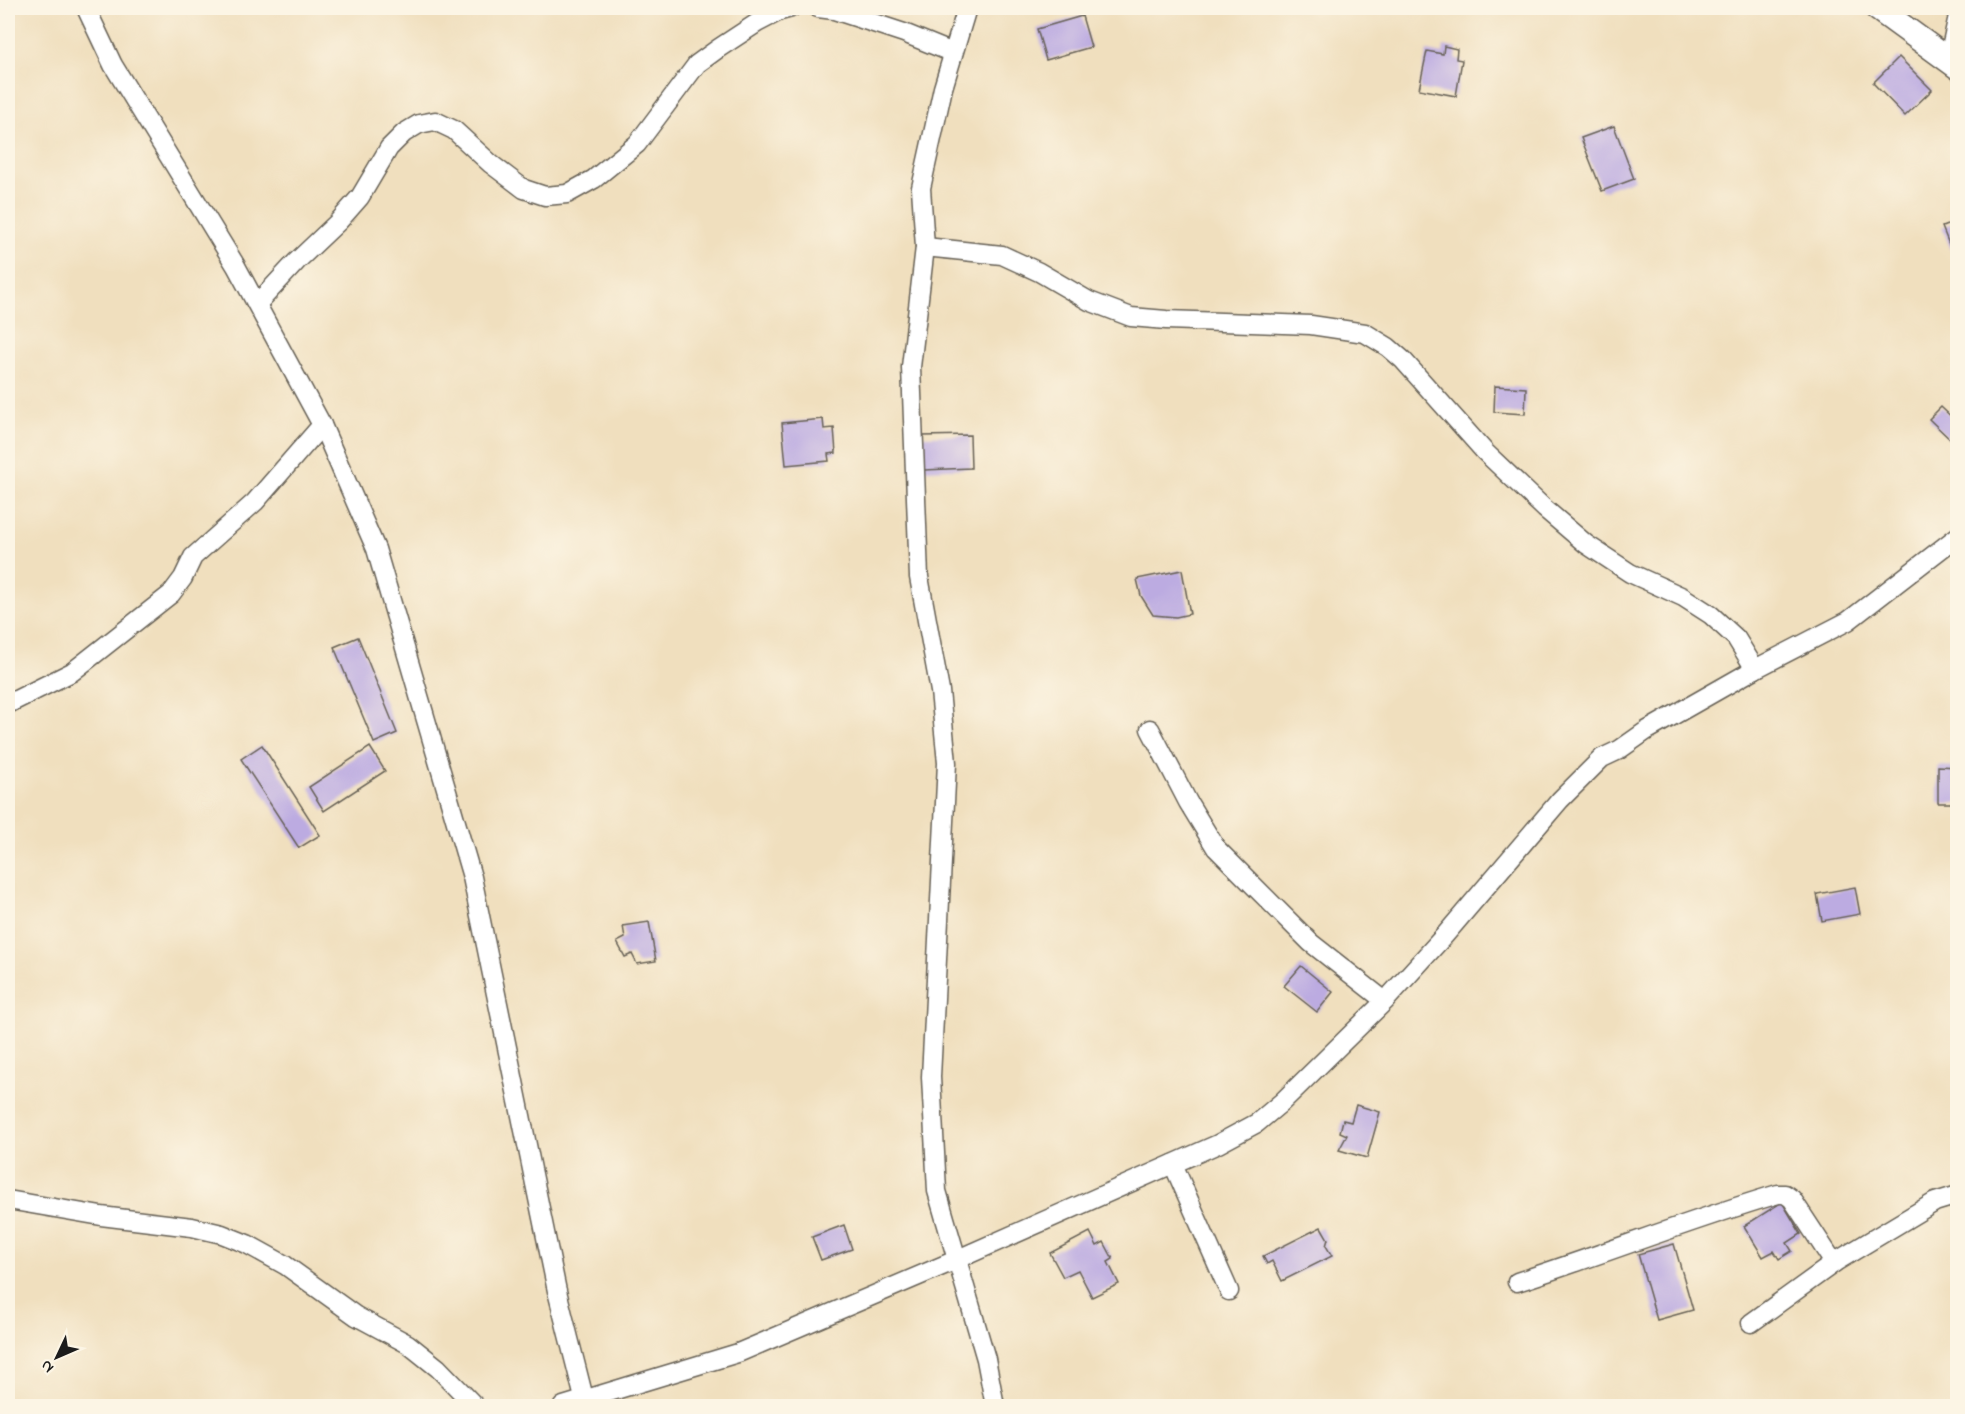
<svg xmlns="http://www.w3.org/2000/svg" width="1965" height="1414" viewBox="0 0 1965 1414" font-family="'Indie Flower',sans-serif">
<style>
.building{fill:#bcabe1}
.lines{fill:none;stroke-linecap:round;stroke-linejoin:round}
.minor-casing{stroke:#666055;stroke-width:21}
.major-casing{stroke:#666055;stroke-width:27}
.minor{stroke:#fff;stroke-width:18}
.major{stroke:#fff;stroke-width:24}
</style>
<rect width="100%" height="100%" fill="#fcf5e5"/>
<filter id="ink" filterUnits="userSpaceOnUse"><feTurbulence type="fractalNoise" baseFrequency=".0167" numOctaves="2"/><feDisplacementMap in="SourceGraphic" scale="12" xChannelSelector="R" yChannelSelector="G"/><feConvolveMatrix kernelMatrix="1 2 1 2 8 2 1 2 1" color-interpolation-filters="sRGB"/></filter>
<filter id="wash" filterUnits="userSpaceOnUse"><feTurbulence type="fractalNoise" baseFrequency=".008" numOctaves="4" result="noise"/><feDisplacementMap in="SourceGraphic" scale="24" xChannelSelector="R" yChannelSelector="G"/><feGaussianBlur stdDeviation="1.35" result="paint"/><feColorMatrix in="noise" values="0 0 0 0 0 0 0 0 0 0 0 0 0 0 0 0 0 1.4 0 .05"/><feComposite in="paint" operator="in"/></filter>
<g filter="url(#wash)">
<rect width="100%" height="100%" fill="#f0dfbe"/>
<g id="blocks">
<g class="building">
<polygon points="1082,16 1091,47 1046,60 1037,29"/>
<polygon points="1444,46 1457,49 1456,59 1462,60 1456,96 1419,89 1427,51 1443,54"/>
<polygon points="1899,57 1932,90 1905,116 1873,83"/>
<polygon points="1614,126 1634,179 1602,191 1581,138"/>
<polygon points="1957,221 1957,264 1942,227"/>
<polygon points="1495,386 1526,388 1525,414 1494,412"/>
<polygon points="1941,407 1958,423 1958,447 1929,419"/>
<polygon points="823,419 824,429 834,428 836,453 828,454 829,461 786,465 782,423"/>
<polygon points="970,435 971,468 924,470 922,436"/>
<polygon points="1182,570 1190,614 1176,617 1153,615 1141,596 1137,579"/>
<polygon points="358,637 397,733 374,743 334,647"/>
<polygon points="262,745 320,835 299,848 241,759"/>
<polygon points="370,747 385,771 324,811 309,787"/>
<polygon points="1938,766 1958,767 1958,803 1938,803"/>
<polygon points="1855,887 1860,914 1822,921 1817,894"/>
<polygon points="649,922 656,961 637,964 632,954 625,957 617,942 625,938 623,926"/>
<polygon points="1301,966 1333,992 1317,1012 1284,986"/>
<polygon points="1356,1105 1380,1112 1367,1158 1339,1150 1347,1135 1340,1132 1343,1120 1351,1122"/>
<polygon points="1782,1202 1801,1234 1787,1243 1792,1251 1779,1259 1774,1251 1763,1257 1744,1226"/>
<polygon points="844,1225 852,1249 821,1260 812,1237"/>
<polygon points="1321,1227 1328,1239 1326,1246 1332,1256 1282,1281 1272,1261 1267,1264 1263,1256"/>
<polygon points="1090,1232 1097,1246 1104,1242 1113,1259 1108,1262 1119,1284 1092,1297 1078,1270 1063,1277 1050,1253"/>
<polygon points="1674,1244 1693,1310 1657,1320 1638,1254"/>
<polygon points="871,1400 873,1406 848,1406"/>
</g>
</g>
</g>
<g filter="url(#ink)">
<use href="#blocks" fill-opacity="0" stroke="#666055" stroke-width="1.5"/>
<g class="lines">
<defs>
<g id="minor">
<polyline points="86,8 113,65 236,266 322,425 376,549 472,877 557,1291 586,1406"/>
<polyline points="818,8 834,10 904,33 953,53"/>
<polyline points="967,8 943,88 921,188 925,247 911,367 919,577 940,691 947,763 931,1077 937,1191 986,1359 995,1406"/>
<polyline points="1948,61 1958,16"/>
<polyline points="925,247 1002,255 1039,272 1089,301 1131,317 1166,320 1311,325 1365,333 1388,347 1403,360 1485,452 1545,509 1586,544 1630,573 1683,597 1711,615 1736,638 1755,669"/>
<polyline points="257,304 297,261 338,222 360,197 389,148 404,133 419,124 435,121 454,130 491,164 524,189 545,196 567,194 594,179 637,144 697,64 719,48 757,23 780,11 791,8"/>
<polyline points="8,704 72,672 171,594 183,578 193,557 255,502 322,425"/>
<polyline points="1150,729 1188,802 1216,848 1311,943 1385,1001"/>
<polyline points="1173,1164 1229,1291"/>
<polyline points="8,1200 101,1216 192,1227 222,1234 247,1244 285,1265 356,1316 408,1344 438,1368 475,1406"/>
<path d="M1517 1282C1604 1254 1690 1220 1778 1194H1785L1792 1199 1834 1263"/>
<polyline points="1751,1323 1837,1261 1935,1202 1958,1195"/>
<polyline points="563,1406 738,1353 949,1263 1218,1144 1257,1123 1282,1102 1385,1001 1445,935 1560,800 1602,758 1619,750 1646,731 1755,669 1848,621 1958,536"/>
</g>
<polyline id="major" points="1877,8 1958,67"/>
</defs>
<use href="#minor" class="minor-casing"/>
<use href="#major" class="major-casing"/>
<use href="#minor" class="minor"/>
<use href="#major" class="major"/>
</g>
</g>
<rect width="1965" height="1414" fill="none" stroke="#fcf5e5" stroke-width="30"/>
<g transform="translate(57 1357) rotate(226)" stroke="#fcf5e5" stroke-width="4.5" paint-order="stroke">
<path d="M0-4.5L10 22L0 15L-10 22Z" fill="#1c1c1c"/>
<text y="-9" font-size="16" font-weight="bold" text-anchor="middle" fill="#1c1c1c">N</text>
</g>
</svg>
